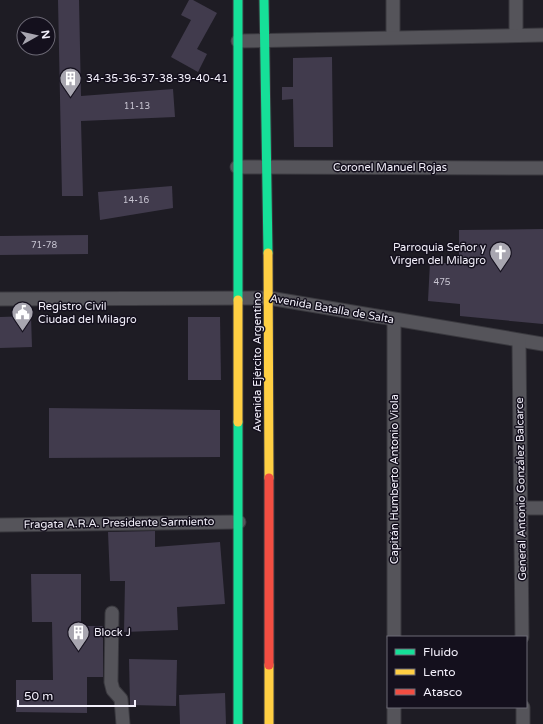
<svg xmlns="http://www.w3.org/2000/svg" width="543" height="724" viewBox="0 0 543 724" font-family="'Varela Round',sans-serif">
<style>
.building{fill:#413b4d}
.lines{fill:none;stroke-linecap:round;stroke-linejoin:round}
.street-casing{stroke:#3a393f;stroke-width:15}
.fast-casing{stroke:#3a393f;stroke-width:11}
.slow-casing{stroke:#3a393f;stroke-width:11}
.jam-casing{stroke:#3a393f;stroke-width:11}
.street{stroke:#55545a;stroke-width:13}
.fast{stroke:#16e098;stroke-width:9}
.slow{stroke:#ffcf43;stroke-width:9}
.jam{stroke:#f24e42;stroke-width:9}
.labels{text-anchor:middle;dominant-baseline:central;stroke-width:3;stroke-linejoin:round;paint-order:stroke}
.number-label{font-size:9px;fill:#c6c3d0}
.poi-label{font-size:11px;fill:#f3f0fb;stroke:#14101d;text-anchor:start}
.street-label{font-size:11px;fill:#f3f0fb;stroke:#14101d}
</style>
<rect width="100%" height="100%" fill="#1e1c24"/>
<g class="building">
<polygon points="58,0 79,0 81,96 173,89 175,117 81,121 83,196 62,196"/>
<polygon points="189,0 193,0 217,13 197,49 207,54 198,72 171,57 191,20 181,15"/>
<polygon points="332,57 333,147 294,147 293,99 282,100 282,87 293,87 293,58"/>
<polygon points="172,186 173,208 100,220 98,192"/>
<polygon points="543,229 543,324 460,316 460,304 428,301 430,262 459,264 459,230"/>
<polygon points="88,235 88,254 0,255 0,236"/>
<polygon points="31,316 32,347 0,348 0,317"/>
<polygon points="188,317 220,317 221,380 188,380"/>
<polygon points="49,408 220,410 220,457 49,458"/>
<polygon points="155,531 155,547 220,542 225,604 177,607 178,630 124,632 125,581 110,581 108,532"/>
<polygon points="31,574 81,574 81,626 103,626 103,677 87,677 87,713 16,712 16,680 53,680 52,622 32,622"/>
<polygon points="129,659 177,660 176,706 130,705"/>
<polygon points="225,693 226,724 180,724 179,695"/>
</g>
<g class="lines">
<defs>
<g id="street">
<polyline points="393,0 393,37"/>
<polyline points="516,0 516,35"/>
<polyline points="238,41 543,35"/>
<polyline points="237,167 543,168"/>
<polyline points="0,299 269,298 543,344"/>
<polyline points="519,341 522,637"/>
<polyline points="521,508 543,508"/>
<polyline points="0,525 239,522"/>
<polyline points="112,613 111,682 113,690 121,699 123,724"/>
<polyline points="394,637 394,320"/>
<polyline points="523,707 523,724"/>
<polyline points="394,724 394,707"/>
</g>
<g id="fast">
<polyline points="238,0 238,300"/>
<polyline points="264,0 268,253"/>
<polyline points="238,422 238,724"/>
</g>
<g id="slow">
<polyline points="268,253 269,478"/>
<polyline points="238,300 238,422"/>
<polyline points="269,665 269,724"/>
</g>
<polyline id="jam" points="269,478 269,665"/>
</defs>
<use href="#street" class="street-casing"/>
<use href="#fast" class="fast-casing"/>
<use href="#slow" class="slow-casing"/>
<use href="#jam" class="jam-casing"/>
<use href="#street" class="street"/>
<use href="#fast" class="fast"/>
<use href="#slow" class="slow"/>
<use href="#jam" class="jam"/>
</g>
<defs>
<symbol id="building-pin" viewBox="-11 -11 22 30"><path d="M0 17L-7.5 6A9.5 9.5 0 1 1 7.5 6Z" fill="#a8a6b0" stroke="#14101d"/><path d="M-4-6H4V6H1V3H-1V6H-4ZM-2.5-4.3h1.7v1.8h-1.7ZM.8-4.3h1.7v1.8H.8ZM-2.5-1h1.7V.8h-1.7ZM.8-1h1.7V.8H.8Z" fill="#fff"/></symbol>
<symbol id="church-pin" viewBox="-11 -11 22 30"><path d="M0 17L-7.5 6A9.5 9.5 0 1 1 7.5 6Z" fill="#a8a6b0" stroke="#14101d"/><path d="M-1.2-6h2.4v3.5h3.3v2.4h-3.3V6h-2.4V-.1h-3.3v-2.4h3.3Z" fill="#fff"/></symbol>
<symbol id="civic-pin" viewBox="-11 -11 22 30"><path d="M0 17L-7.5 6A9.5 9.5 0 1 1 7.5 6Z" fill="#a8a6b0" stroke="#14101d"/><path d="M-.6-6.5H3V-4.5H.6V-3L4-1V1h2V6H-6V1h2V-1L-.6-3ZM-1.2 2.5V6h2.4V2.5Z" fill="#fff"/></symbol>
</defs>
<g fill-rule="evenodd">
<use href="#building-pin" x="58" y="66" width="25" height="34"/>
<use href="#church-pin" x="488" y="240" width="25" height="34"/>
<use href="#civic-pin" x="10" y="300" width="25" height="34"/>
<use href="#building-pin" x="66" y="620" width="25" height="34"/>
</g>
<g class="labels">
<g class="number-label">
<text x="137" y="106">11-13</text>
<text x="136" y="200">14-16</text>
<text x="44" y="245">71-78</text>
<text x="442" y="282">475</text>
</g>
<g class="poi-label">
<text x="86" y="78">34-35-36-37-38-39-40-41</text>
<text x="486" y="247" text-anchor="end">Parroquia Señor y<tspan x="486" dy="13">Virgen del Milagro</tspan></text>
<text x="38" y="306">Registro Civil<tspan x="38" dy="13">Ciudad del Milagro</tspan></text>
<text x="94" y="632">Block J</text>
</g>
<g class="street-label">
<text x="390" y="167">Coronel Manuel Rojas</text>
<text transform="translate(332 309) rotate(10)">Avenida Batalla de Salta</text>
<text transform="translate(257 362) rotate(-90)">Avenida Ejército Argentino</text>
<text transform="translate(394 479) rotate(-90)">Capitán Humberto Antonio Viola</text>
<text transform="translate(521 489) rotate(-91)">General Antonio González Balcarce</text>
<text transform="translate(119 523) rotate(-1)">Fragata A.R.A. Presidente Sarmiento</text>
</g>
</g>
<rect x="387" y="636" width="140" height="72" fill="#14101d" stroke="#6d6a76"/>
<rect x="395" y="649" width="20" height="6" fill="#16e098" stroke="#6d6a76"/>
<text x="423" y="656" font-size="12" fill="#f3f0fb">Fluido</text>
<rect x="395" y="669" width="20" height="6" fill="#ffcf43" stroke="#6d6a76"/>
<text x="423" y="676" font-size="12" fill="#f3f0fb">Lento</text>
<rect x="395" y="689" width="20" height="6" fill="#f24e42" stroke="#6d6a76"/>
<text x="423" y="696" font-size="12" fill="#f3f0fb">Atasco</text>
<g transform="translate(36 36) rotate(82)"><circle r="19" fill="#14101d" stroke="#6d6a76"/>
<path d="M0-3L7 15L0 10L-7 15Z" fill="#a8a6b0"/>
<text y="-6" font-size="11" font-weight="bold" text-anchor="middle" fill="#f3f0fb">N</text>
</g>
<path d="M18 700v6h117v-6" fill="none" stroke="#f3f0fb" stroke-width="2"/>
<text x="24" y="700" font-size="12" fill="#f3f0fb" stroke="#14101d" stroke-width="3" paint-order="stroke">50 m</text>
</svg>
